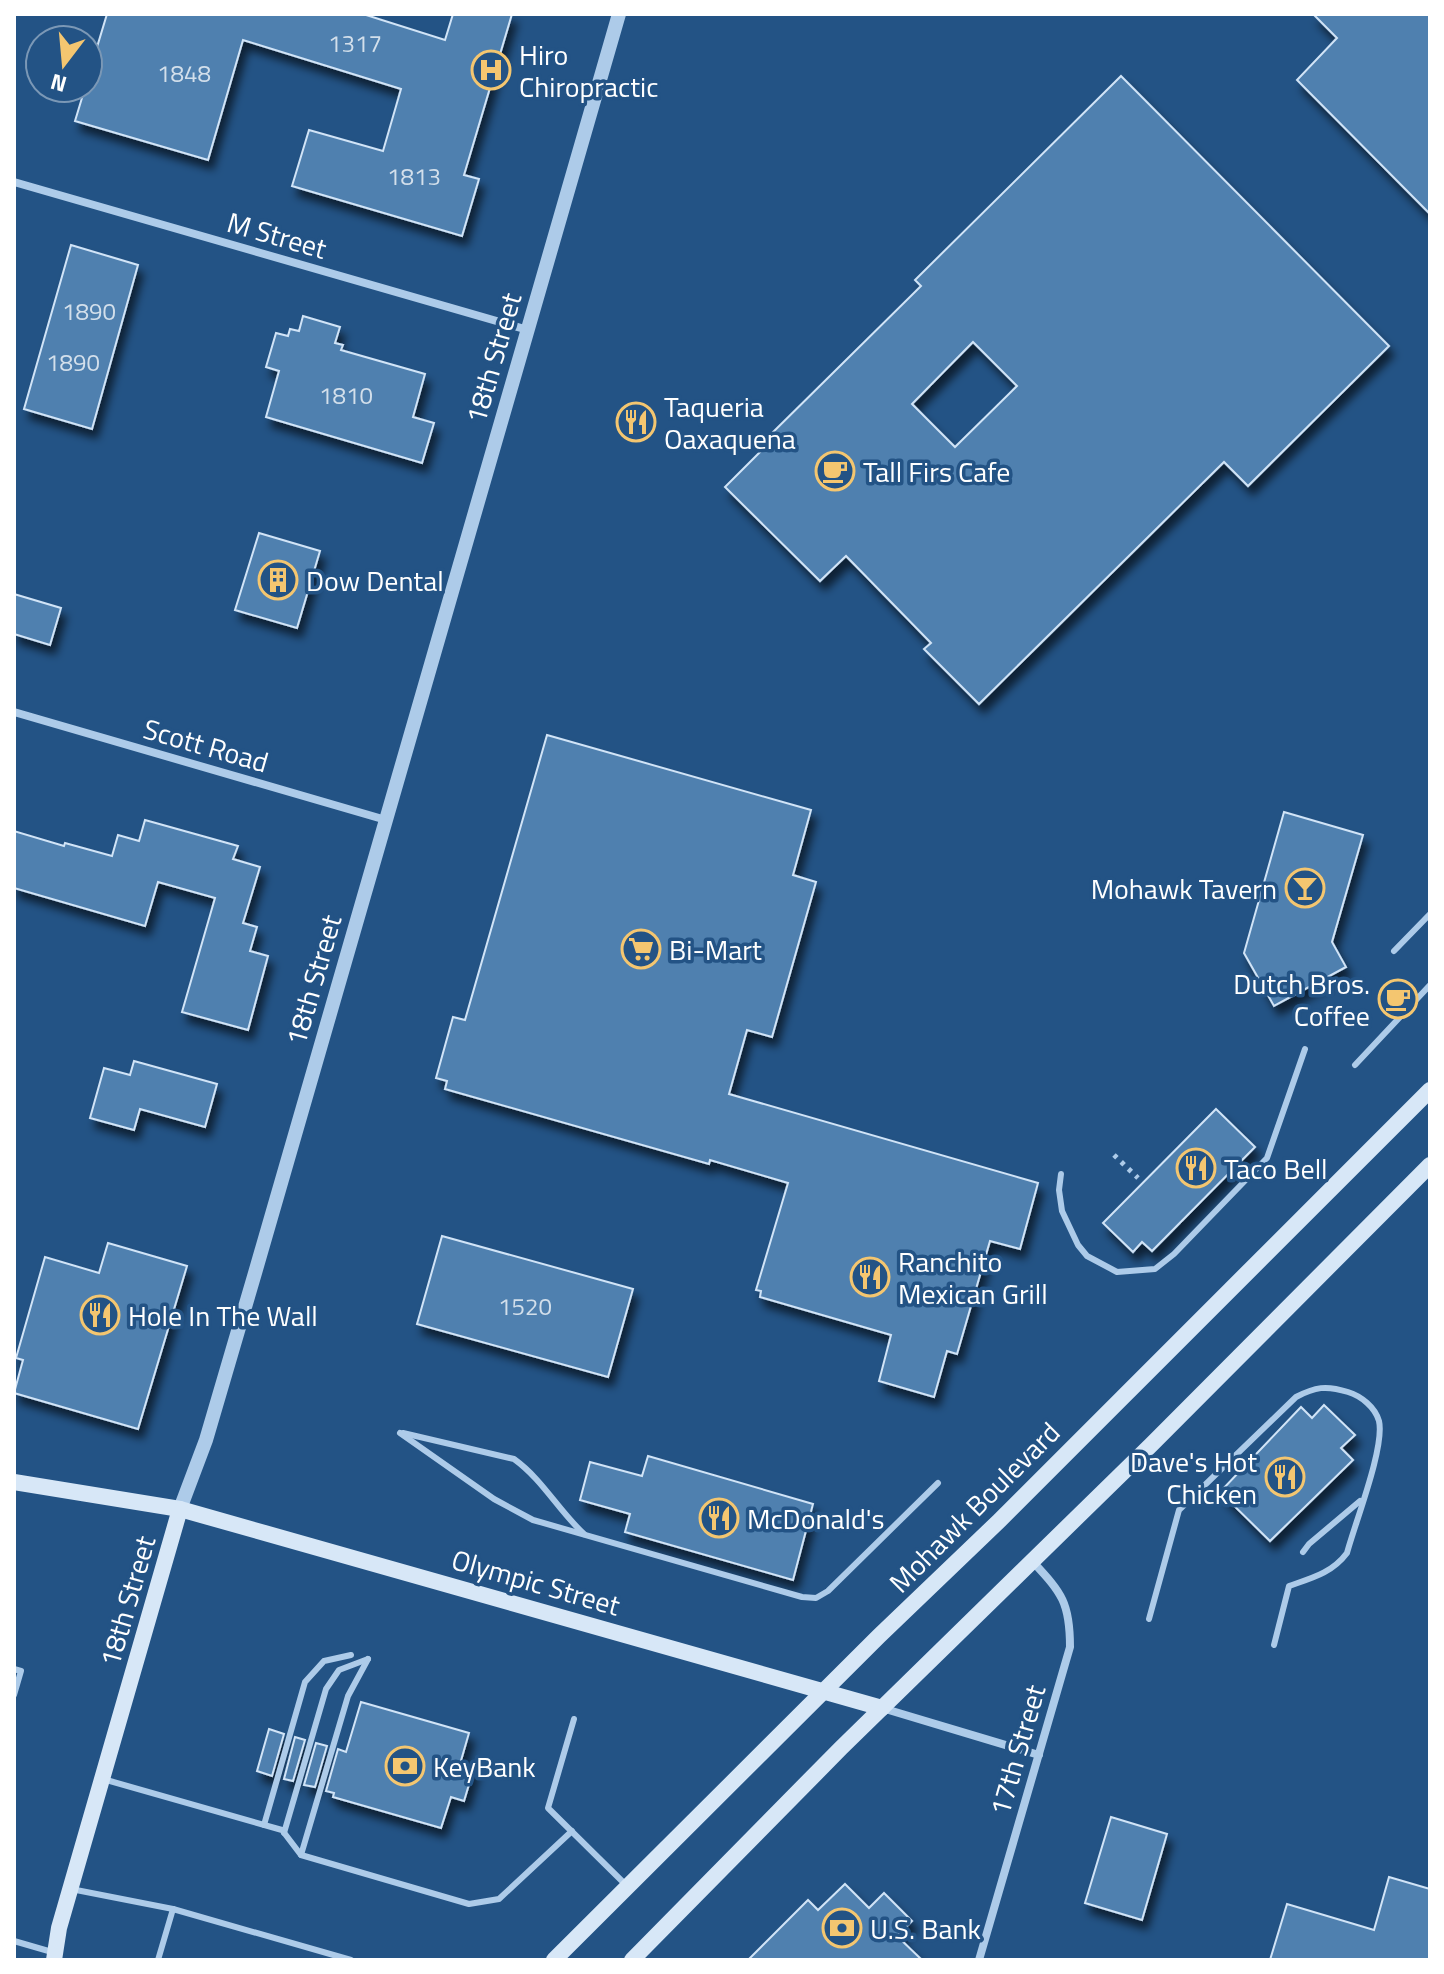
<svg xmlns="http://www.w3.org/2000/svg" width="1444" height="1974" viewBox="0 0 1444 1974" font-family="'Titillium Web',sans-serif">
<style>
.building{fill:#5080af;stroke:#d1e4f7;stroke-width:2;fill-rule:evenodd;filter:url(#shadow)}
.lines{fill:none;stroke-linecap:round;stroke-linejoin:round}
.path{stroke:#adcbe9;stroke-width:5;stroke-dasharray:4 6;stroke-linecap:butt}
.service{stroke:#adcbe9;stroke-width:6}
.minor{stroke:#adcbe9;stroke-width:8}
.tertiary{stroke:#adcbe9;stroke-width:14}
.secondary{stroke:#d7e7f7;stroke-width:16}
.labels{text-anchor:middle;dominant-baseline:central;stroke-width:7;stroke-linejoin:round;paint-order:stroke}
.number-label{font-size:24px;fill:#d3dfeb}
.poi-label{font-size:28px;fill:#fff;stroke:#235385;text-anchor:start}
.street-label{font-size:28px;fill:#fff;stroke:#235385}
</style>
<defs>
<filter id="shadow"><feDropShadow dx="5" dy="9" stdDeviation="4" flood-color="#0009"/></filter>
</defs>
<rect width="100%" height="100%" fill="#235385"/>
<g class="building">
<polygon points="107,14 363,14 445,40 453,14 512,14 464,175 479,179 462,236 292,186 309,130 383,151 401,89 243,40 208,160 75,121 85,88 88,88 88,77"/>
<polygon points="1313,14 1430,14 1430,214 1297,80 1337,38"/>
<path d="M1121 76 1389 346 1248 486 1224 462 979 704 924 649 931 643 846 556 820 581 725 487 764 448 760 445 921 286 915 280ZM973 342 1017 386 955 447 912 404Z"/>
<polygon points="71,245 138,265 92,429 24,409"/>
<polygon points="303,316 340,327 335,343 343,345 341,350 425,374 413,417 434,423 422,463 266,417 279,371 266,367 276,333 288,336 290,329 299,331"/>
<polygon points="259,533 320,551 297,628 235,610"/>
<polygon points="14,594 61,608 50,645 14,634"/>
<polygon points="547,735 811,810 793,875 816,882 772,1037 747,1030 729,1094 1038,1183 1020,1249 990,1241 957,1354 947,1351 934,1397 879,1381 891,1335 760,1297 761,1291 756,1290 788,1183 710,1160 709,1164 445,1089 447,1081 436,1078 453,1017 465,1020"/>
<polygon points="1284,812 1363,835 1332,942 1346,967 1274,1006 1244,953"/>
<polygon points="145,820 238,846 233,859 260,867 243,923 257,927 250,951 268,956 248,1030 182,1012 215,898 158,882 145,926 14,888 14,831 64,846 65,843 112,856 118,835 139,841"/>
<polygon points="134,1061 217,1084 205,1127 140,1109 134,1130 90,1118 104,1068 130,1075"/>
<polygon points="1216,1109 1255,1147 1152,1251 1142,1242 1133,1252 1103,1223"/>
<polygon points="442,1236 633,1289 608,1377 417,1324"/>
<polygon points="108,1243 187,1266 138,1429 14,1393 23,1360 16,1358 45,1257 99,1273"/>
<polygon points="1324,1405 1355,1435 1341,1448 1353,1460 1270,1541 1220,1492 1301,1407 1312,1418"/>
<polygon points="648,1456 813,1504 793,1580 625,1532 630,1514 580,1500 590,1462 642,1476"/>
<polygon points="361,1702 469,1733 460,1764 474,1768 464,1801 451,1797 441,1828 333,1797 334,1793 326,1791 338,1749 346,1752"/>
<polygon points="269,1729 284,1734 272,1776 257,1771"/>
<polygon points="295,1737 305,1740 293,1781 284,1779"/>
<polygon points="316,1743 327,1746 315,1787 304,1785"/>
<polygon points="1111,1817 1167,1834 1142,1920 1085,1903"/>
<polygon points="1389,1877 1430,1889 1430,1960 1270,1960 1287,1904 1374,1930"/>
<polygon points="845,1884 869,1908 884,1893 912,1921 897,1936 922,1960 748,1960 808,1900 818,1910"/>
</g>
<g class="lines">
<polyline class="path" points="1114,1155 1138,1178"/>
<g class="service">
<polyline points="1394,951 1430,914"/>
<polyline points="1355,1065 1430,985"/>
<polyline points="1061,1174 1059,1190 1062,1211 1078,1245 1087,1256 1117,1272 1155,1269 1174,1254 1267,1158 1305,1049"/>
<polyline points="400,1433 494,1499 533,1520 802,1597 816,1598 828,1591 938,1483"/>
<path d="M403 1433 514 1459C543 1480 558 1510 584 1534"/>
<polyline points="1303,1552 1309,1544 1360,1501"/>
<path d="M1149 1619 1179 1510 1296 1397C1315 1387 1326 1385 1348 1392 1361 1396 1375 1407 1379 1421 1385 1447 1355 1523 1347 1553 1332 1573 1312 1578 1289 1586L1274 1645"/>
<polyline points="14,1669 21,1671 14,1695"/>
<polyline points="574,1719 548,1808 627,1886"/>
<polyline points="103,1779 282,1830 301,1855 469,1904 499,1899 572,1831"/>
<polyline points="264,1825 305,1682 324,1661 351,1655"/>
<polyline points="284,1833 326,1689 339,1670 368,1659"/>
<polyline points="301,1855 348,1696 368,1659"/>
<polyline points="71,1889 173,1909 351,1960"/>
<polyline points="14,1941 52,1952"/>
<polyline points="158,1960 173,1909"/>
</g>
<g class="minor">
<polyline points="14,182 528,330"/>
<polyline points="14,712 386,820"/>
<polyline points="882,1708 1039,1755"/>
<path d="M979 1960 1070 1647C1070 1603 1062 1593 1033 1562"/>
</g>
<polyline class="tertiary" points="180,1509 206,1440 255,1273 619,14"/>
<g class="secondary">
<polyline points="14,1482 180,1509 882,1708"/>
<polyline points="54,1960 59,1928 180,1509"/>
<polyline points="554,1960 879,1636 999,1521 1430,1090"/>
<polyline points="632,1960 841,1748 1151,1445 1430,1165"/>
</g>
</g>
<defs>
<symbol id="hospital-ring" viewBox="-11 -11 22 22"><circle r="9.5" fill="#235385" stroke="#f4c670" stroke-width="1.5"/><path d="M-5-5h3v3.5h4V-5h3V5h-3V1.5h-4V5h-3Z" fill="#f4c670"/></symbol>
<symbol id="restaurant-ring" viewBox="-11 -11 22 22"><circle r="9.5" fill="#235385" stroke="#f4c670" stroke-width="1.5"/><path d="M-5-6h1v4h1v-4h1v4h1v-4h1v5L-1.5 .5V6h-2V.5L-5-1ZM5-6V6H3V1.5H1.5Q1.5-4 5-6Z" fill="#f4c670"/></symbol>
<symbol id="cafe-ring" viewBox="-11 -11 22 22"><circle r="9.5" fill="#235385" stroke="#f4c670" stroke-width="1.5"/><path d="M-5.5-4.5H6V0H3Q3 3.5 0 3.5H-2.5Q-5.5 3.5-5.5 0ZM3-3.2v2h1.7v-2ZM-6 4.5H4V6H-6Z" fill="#f4c670"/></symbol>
<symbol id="building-ring" viewBox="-11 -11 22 22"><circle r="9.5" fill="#235385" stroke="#f4c670" stroke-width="1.5"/><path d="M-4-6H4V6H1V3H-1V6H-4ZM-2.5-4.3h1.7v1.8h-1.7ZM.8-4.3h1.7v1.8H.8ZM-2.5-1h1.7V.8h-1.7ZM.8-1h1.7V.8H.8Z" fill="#f4c670"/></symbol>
<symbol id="bar-ring" viewBox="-11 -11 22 22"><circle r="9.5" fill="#235385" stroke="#f4c670" stroke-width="1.5"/><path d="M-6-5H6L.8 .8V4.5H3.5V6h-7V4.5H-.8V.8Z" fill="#f4c670"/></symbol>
<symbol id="supermarket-ring" viewBox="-11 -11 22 22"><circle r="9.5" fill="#235385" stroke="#f4c670" stroke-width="1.5"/><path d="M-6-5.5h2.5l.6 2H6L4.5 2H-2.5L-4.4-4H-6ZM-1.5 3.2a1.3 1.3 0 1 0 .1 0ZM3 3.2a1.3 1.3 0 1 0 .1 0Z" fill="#f4c670"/></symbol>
<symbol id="bank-ring" viewBox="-11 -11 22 22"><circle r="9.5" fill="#235385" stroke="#f4c670" stroke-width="1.5"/><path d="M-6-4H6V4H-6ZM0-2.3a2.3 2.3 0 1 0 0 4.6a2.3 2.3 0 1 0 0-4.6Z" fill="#f4c670"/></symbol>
</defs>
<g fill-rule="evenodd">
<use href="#hospital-ring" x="469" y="48" width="44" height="44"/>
<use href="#restaurant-ring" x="614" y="400" width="44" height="44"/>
<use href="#cafe-ring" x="813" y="449" width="44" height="44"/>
<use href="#building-ring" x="256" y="558" width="44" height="44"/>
<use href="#bar-ring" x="1283" y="866" width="44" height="44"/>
<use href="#supermarket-ring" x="619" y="927" width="44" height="44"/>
<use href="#cafe-ring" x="1376" y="977" width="44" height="44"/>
<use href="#restaurant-ring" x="1174" y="1146" width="44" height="44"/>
<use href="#restaurant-ring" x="848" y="1255" width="44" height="44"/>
<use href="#restaurant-ring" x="78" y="1293" width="44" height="44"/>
<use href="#restaurant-ring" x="1263" y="1455" width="44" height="44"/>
<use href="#restaurant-ring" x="697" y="1496" width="44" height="44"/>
<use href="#bank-ring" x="383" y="1744" width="44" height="44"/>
<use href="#bank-ring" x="820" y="1906" width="44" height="44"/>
</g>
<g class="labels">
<g class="number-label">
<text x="355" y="43">1317</text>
<text x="184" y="73">1848</text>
<text x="414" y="176">1813</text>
<text x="89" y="311">1890</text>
<text x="73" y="362">1890</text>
<text x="346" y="395">1810</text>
<text x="525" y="1306">1520</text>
</g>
<g class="poi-label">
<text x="519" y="54">Hiro<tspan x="519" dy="32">Chiropractic</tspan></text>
<text x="664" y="406">Taqueria<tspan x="664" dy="32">Oaxaquena</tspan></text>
<text x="863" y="471">Tall Firs Cafe</text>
<text x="306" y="580">Dow Dental</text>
<text x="1277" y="888" text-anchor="end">Mohawk Tavern</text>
<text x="669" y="949">Bi-Mart</text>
<text x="1370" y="983" text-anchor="end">Dutch Bros.<tspan x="1370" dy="32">Coffee</tspan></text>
<text x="1224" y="1168">Taco Bell</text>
<text x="898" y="1261">Ranchito<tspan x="898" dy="32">Mexican Grill</tspan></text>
<text x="128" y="1315">Hole In The Wall</text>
<text x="1257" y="1461" text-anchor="end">Dave's Hot<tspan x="1257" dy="32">Chicken</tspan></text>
<text x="747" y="1518">McDonald's</text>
<text x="433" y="1766">KeyBank</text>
<text x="870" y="1928">U.S. Bank</text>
</g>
<g class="street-label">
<text transform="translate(277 235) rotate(16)">M Street</text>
<text transform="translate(493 358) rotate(-74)">18th Street</text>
<text transform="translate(206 745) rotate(16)">Scott Road</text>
<text transform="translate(313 980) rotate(-74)">18th Street</text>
<text transform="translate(974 1507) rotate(-45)">Mohawk Boulevard</text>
<text transform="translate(536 1582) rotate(16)">Olympic Street</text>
<text transform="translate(127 1601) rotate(-74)">18th Street</text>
<text transform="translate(1017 1750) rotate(-74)">17th Street</text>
</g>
</g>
<rect width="1444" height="1974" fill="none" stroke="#ffffff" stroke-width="32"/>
<g transform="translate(64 64) rotate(196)"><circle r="38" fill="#235385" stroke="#7b98b6" stroke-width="2"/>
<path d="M0-6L14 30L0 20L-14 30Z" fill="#f4c670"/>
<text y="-12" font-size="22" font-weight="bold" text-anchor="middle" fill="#ffffff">N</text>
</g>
</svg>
